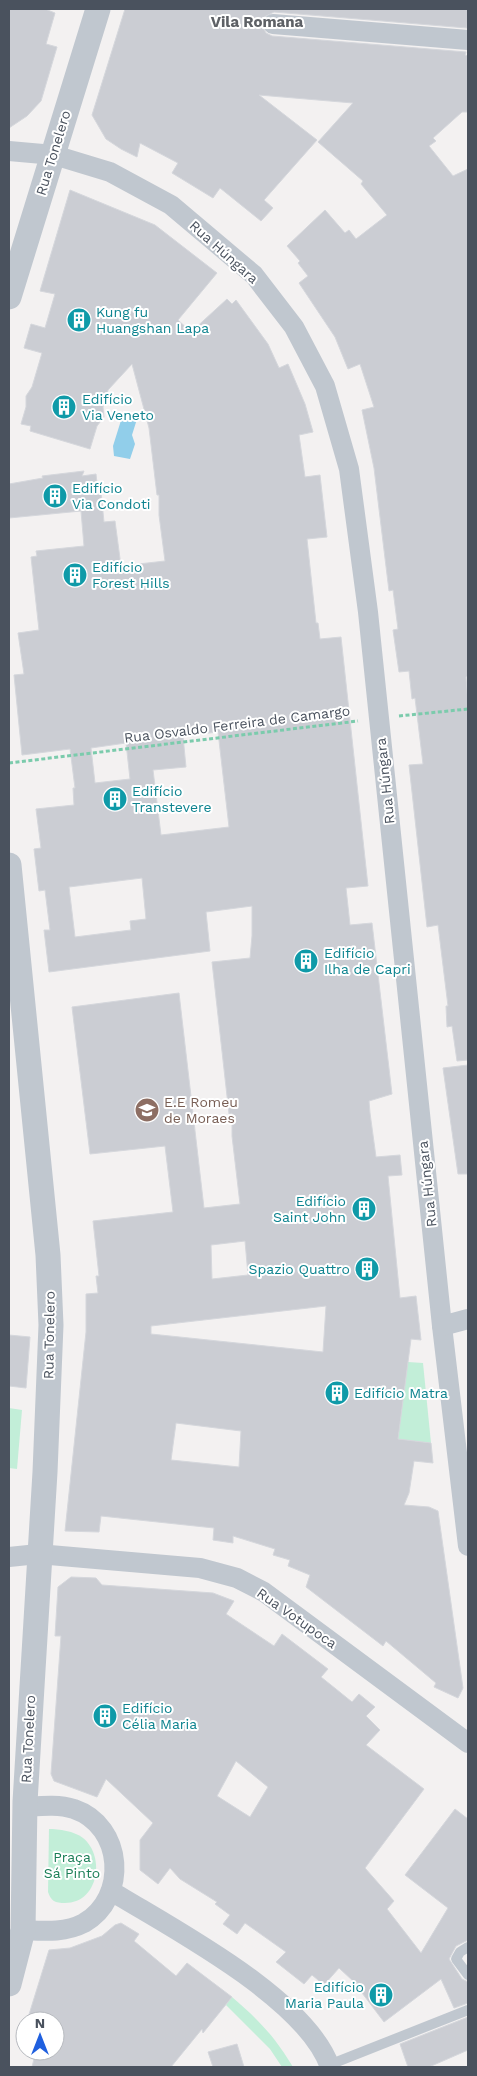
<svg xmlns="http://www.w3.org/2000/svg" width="477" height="2076" viewBox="0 0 477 2076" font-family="'Work Sans',sans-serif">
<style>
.green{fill:#c2eed8}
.water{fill:#91ceea}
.building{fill:#cbcdd3;stroke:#d5d7dc;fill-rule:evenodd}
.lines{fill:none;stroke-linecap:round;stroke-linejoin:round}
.path{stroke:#7bcbac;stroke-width:3;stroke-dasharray:4 2.5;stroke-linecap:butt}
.service{stroke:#c0c7cf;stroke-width:10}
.minor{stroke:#c0c7cf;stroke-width:20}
.tertiary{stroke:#c0c7cf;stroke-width:25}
.labels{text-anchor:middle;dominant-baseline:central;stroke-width:4;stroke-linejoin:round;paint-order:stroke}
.street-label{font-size:14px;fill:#4a525e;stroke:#fff}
.culture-label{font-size:14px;fill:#0d838f;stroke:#fff;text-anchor:start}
.education-label{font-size:14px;fill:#785e54;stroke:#fff;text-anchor:start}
.park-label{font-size:14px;fill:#1b7f57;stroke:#fff}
.neighbourhood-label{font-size:15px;font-weight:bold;fill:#5e6166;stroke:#fff}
</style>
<rect width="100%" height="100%" fill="#f3f1f1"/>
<g class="green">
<polygon points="408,1362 423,1363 431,1443 398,1439"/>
<polygon points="9,1408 22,1410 17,1469 9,1468"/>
<path d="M49 1829C59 1829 74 1831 83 1838 106 1857 98 1903 65 1903 55 1903 51 1901 48 1892Z"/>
<path d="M232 1997C259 2020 275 2037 293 2067H282L270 2049 226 2005Z"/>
</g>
<polygon class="water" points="123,414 137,419 132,435 135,444 130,459 114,456 113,446"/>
<g class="building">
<polygon points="9,9 45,9 55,13 46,44 57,47 41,101 27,116 9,128"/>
<polygon points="125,9 468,9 467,28 274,12 264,17 261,24 266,33 272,36 466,52 465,55 468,56 468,112 462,112 433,138 436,141 429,146 453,176 468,169 468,676 466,677 468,702 468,1060 457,1061 452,1026 447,1027 446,1006 448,1006 438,925 427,927 409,765 423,764 415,698 412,699 409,671 399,672 393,630 398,629 393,590 389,591 374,468 362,410 374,407 360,364 348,369 335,337 299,283 308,276 298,263 300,261 287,246 325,210 345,233 349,230 356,239 387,215 361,184 363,181 318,142 353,103 259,95 317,140 264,200 273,208 261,221 220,188 213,198 172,173 178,163 140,143 137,157 121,149 106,139 92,115"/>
<path d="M70 190 155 225 217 273 178 320 191 332 227 299 232 304 236 300 268 344 279 368 288 364 305 404 313 432 299 435 305 477 320 475 327 537 307 539 316 623H318L320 639 341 637 368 886 346 888 350 925 372 923 392 1094 369 1101 370 1113 376 1157 400 1155 402 1175 388 1176 400 1298 416 1296 421 1340 411 1339 398 1439 431 1443 433 1463 414 1461 409 1493 404 1505 429 1507 438 1511 463 1688 458 1698 434 1687 436 1683 386 1641 383 1646 306 1587 310 1575 288 1566 290 1560 273 1555 275 1549 233 1536V1543L213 1540 214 1528 101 1516 99 1532 65 1531 86 1332V1294L98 1293 96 1276H99L93 1221 173 1212 165 1146 90 1154 72 1007 179 993 204 1208 240 1204 232 1136V1113L229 1114 212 962 250 958 252 936V906L206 912 210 951 49 972 44 930H50L45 890 39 891 34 849 41 848 36 809 74 805 73 788H75L70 749 22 755 14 675 24 674 18 633 39 630 31 557 37 556 36 551 84 546 81 511 9 518V484L43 478 42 476 84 471 82 476 96 474 98 492H101L104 522 115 521 121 566 165 561 159 515V495H157L149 428 132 364 108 390 103 407 104 417 97 426 90 449 30 431 31 426 21 424 26 407V396L32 387 42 353 24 348 31 324 45 328 55 294 40 291ZM218 732 229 827 161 835 153 770 186 767 183 736ZM126 743 130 779 95 783 91 748ZM142 878 146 919 130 921 131 930 75 937 69 887ZM245 1241 248 1275 212 1279 211 1245ZM326 1306 323 1352 151 1334V1326ZM176 1423 241 1431 239 1467 171 1460Z"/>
<polygon points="468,1065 468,1174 458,1174 443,1068"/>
<polygon points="9,1335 30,1337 26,1388 9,1386"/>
<path d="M71 1577 96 1578 102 1585 213 1593 234 1601 226 1614 274 1646 282 1634 328 1669 321 1677 336 1689 352 1702 359 1694 375 1707 366 1716 380 1730 366 1745 424 1789 365 1868 394 1901 387 1909 421 1953 448 1908 405 1875 455 1809 468 1819V1940L456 1946 449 1959 462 1979 468 1982V2003L454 2008 441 1979 384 2022 353 1981 339 1968 324 1985 312 1975 304 1984 276 1962 286 1952 245 1923 237 1934 223 1924 230 1915 215 1904 217 1902 180 1879 170 1868 158 1884 140 1870V1840L153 1823 106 1779 97 1797 54 1781 51 1774 61 1636H55L58 1587ZM236 1761 268 1787 250 1817 217 1796Z"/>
<polygon points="121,1923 139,1934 134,1941 176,1976 187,1963 232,1997 203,2033 202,2029 171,2067 32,2067 36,2051 55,2051 55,2021 27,2021 49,1950 70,1948 102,1936 115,1925"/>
<polygon points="468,2017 468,2050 429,2067 408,2067 400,2044"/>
<polygon points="237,2044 244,2067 213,2067 208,2052"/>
</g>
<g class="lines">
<g class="path">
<polyline points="399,716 468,709"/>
<polyline points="9,763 358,721"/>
</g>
<g class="service">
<polyline points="468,1947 460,1952 456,1959 468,1975"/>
<polyline points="329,2065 468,2010"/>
</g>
<g class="minor">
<polyline points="273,24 468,40"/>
<polyline points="9,151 54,155 110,172 171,205 254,275 294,327 325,386 349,469 368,612 442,1326 468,1546"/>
<polyline points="442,1326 468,1319"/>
<polyline points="9,1557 38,1554 200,1568 237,1578 264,1592 468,1743"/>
<path d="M111 1891C173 1929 306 1998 330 2067"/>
<path d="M23 1930C44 1931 65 1933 84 1923 128 1898 124 1826 74 1809 58 1804 41 1806 25 1807"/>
</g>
<g class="tertiary">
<polyline points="9,297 98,9"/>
<polyline points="9,865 48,1255 51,1325 45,1472 25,1802 23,1930 9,1984"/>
</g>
</g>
<defs>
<symbol id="building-disc" viewBox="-11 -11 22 22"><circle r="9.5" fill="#0f9aa8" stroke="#fff"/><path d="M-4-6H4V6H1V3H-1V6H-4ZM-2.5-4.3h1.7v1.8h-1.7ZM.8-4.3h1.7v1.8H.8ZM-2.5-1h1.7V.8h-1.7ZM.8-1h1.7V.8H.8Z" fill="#fff"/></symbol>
<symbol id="school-disc" viewBox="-11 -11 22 22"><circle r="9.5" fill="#8d6e63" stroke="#fff"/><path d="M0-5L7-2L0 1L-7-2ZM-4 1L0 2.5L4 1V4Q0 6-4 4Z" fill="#fff"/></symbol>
</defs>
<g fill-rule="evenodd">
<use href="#building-disc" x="65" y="306" width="28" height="28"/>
<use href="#building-disc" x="50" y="393" width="28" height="28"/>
<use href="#building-disc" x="41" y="482" width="28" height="28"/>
<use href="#building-disc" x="61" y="561" width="28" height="28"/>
<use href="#building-disc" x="101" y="785" width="28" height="28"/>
<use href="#building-disc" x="292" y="947" width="28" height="28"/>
<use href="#school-disc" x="133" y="1096" width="28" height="28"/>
<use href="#building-disc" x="350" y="1195" width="28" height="28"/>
<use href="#building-disc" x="353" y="1255" width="28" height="28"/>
<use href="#building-disc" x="323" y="1379" width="28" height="28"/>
<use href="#building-disc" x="91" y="1702" width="28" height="28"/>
<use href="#building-disc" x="367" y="1981" width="28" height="28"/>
</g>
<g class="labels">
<g class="street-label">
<text transform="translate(53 153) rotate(-73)">Rua Tonelero</text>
<text transform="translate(224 252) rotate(42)">Rua Húngara</text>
<text transform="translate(237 724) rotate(-7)">Rua Osvaldo Ferreira de Camargo</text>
<text transform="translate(385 781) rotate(-96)">Rua Húngara</text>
<text transform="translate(427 1184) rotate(-96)">Rua Húngara</text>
<text transform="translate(49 1335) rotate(-89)">Rua Tonelero</text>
<text transform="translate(297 1618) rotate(35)">Rua Votupoca</text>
<text transform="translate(28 1739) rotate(-87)">Rua Tonelero</text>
</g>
<g class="culture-label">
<text x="96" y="312">Kung fu<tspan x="96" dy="16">Huangshan Lapa</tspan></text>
<text x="82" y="399">Edifício<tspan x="82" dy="16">Via Veneto</tspan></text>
<text x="72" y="488">Edifício<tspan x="72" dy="16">Via Condoti</tspan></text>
<text x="92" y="567">Edifício<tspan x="92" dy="16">Forest Hills</tspan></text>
<text x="132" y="791">Edifício<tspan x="132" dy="16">Transtevere</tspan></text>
<text x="324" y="953">Edifício<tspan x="324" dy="16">Ilha de Capri</tspan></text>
<text x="346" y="1201" text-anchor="end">Edifício<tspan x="346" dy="16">Saint John</tspan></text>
<text x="350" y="1269" text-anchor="end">Spazio Quattro</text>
<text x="354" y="1393">Edifício Matra</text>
<text x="122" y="1708">Edifício<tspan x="122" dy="16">Célia Maria</tspan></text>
<text x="364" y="1987" text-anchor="end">Edifício<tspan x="364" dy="16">Maria Paula</tspan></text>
</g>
<g class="education-label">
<text x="164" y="1102">E.E Romeu<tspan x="164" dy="16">de Moraes</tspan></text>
</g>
<g class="park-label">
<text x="72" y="1857">Praça<tspan x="72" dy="16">Sá Pinto</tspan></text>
</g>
<g class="neighbourhood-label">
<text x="257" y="22">Vila Romana</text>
</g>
</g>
<rect width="477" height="2076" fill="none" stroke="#4a525e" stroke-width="20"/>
<g transform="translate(40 2036)"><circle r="24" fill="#ffffff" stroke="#b7babf"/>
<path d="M0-4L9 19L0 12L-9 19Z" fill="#2060df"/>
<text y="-8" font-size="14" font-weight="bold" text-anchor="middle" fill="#4a525e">N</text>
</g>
</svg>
